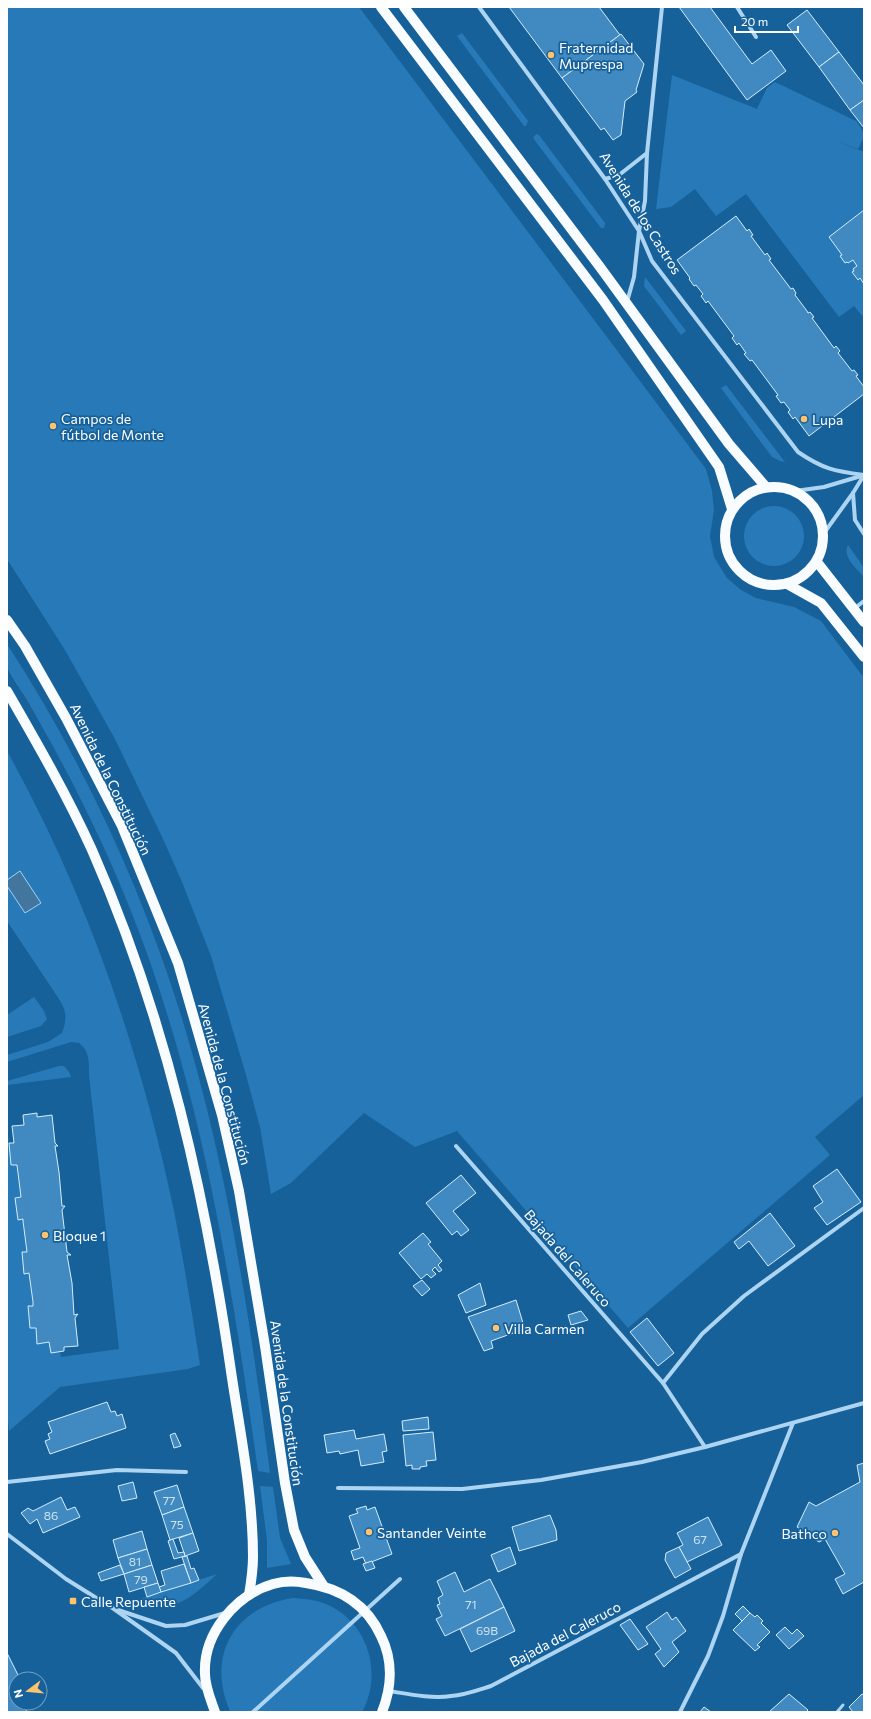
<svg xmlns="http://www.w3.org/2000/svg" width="871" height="1719" viewBox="0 0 871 1719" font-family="Commissioner,sans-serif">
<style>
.green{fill:#277ab7}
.water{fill:#42769e;stroke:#a0d2f4}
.building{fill:#408ac1;stroke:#d5ecfc}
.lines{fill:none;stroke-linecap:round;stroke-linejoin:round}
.service{stroke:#add5f2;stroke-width:3}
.minor{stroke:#add5f2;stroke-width:4}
.primary{stroke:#f8fcff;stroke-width:10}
.poi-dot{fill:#ffc36e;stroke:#17619b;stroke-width:1.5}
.labels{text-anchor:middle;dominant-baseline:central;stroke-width:3.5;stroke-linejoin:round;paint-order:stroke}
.number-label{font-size:12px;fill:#cfe2f0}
.poi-label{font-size:14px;fill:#fff;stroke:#17619b;text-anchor:start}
.street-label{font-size:14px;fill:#fff;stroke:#17619b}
</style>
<rect width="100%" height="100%" fill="#17619b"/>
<g class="green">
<polygon points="7,7 359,7 706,469 712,491 714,510 710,536 714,557 727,578 741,590 756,598 794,607 821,621 864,678 864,1095 815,1137 830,1155 628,1328 457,1131 415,1147 364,1113 291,1183 271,1194 260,1127 246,1075 211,956 182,882 164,841 115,739 65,650 7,559"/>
<polygon points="462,33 528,121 526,126 524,126 457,36"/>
<path d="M672 75 757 109 767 88 775 82 856 121C866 134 865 135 858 149L832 139 864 152V210L829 237 842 255 840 256 845 263 847 262 849 263 853 260 857 266 853 269 854 271 852 273 857 280 860 278 864 284V318L854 306 839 317 746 194 716 216 695 189 671 207 656 209Z"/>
<polygon points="536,134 539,135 605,223 604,228 601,228 533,138"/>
<polygon points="645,277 686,331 681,335 644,286"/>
<polygon points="726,385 785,462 780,461 772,457 721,388"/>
<circle cx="774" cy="536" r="30"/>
<path d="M848 545 864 568V577C857 569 842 557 848 545Z"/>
<path d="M7 644C94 778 160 928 200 1082 234 1211 253 1342 270 1473L258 1471C233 1293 206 1115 144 945 127 899 107 852 85 808 67 771 47 735 27 700 22 691 9 675 7 666 6 659 7 651 7 644Z"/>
<path d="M7 751C87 895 140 1050 174 1211 184 1262 192 1313 200 1365L188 1369 60 1387 9 1431 7 1410V1126L11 1165H17L21 1197 15 1198 18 1219H23V1221L27 1252H22L24 1274 29 1273 33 1306 28 1307 30 1328H36L37 1344 49 1342 51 1353 60 1352 61 1357 119 1349 89 1075C89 1063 90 1051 79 1043L71 1042 7 1062V1055L48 1042 62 1033C67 1019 67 1012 59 999L7 921Z"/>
<polygon points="34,997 44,1011 47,1019 41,1026 7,1037 7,1015"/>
<polygon points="59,1066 64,1066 69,1072 71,1077 7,1085 7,1081"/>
<polygon points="260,1486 273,1487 280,1538 291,1564 267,1568 267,1540"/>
<path d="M217 1574C191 1598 171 1617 134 1601Z"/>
<path d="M293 1598C303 1599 313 1599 323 1603 367 1619 384 1672 362 1712H231L230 1711C206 1656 234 1607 293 1598Z"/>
</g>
<polygon class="water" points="20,871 41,903 25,913 7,886 7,880"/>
<g class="building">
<polygon points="509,7 599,7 620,35 562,78"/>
<polygon points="679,7 710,7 752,64 771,50 786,71 747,100"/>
<polygon points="807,10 839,52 819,67 787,25"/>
<polygon points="621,34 644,64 636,90 637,92 625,101 621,135 613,140 604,128 601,130 562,78"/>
<polygon points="839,52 864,85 864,100 850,110 819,67"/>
<polygon points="864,100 864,128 850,110"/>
<polygon points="864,210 864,284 860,278 858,280 852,272 854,271 853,269 857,266 853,260 848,263 847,262 845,263 840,256 842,255 829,237"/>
<polygon points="736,216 747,231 749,229 753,235 751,236 765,255 767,253 771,259 769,260 791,289 793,288 796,293 795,295 807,311 808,313 810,312 814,317 812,318 834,348 836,346 840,351 838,353 852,371 854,370 858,375 856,376 864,387 864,394 809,436 795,417 793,419 788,412 790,410 784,402 781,403 776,396 778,395 752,360 750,361 744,354 746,353 739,343 737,345 732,338 734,336 708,301 706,303 701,296 703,294 696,285 694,286 689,279 690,278 677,260"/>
<polygon points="37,1113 37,1117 52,1115 55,1143 58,1146 55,1146 59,1172 62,1206 65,1206 62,1210 67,1252 71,1255 67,1255 72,1283 74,1315 78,1314 75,1318 78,1346 64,1347 64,1351 51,1353 49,1342 37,1344 36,1328 30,1328 28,1306 33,1306 33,1302 29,1273 24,1274 22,1252 27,1252 23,1221 23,1219 18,1220 15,1198 21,1197 17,1165 11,1165 9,1143 14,1143 12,1126 24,1125 23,1115"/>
<polygon points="837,1169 861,1202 827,1225 814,1208 823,1202 813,1186"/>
<polygon points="461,1175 476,1193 453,1211 469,1230 461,1236 457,1231 452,1235 426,1203"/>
<polygon points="770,1213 795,1246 768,1266 749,1241 739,1249 734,1242"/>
<polygon points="423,1233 431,1242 428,1244 442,1261 438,1265 442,1270 439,1272 435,1267 432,1270 436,1274 431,1278 427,1274 421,1279 399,1253"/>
<polygon points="422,1280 430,1289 422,1296 413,1286"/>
<polygon points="480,1283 486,1305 466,1313 458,1295"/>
<polygon points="516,1300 523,1323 517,1325 519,1331 491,1341 493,1348 484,1351 468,1317"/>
<polygon points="581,1311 588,1320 571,1325 568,1315"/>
<polygon points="647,1318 674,1353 658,1366 630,1332"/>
<polygon points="107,1402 111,1412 115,1411 117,1416 122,1414 126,1428 50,1454 45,1441 50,1439 48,1434 52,1432 48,1422"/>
<polygon points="428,1417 429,1429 403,1431 402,1421"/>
<polygon points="354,1430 356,1439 384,1434 387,1451 382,1452 384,1462 361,1466 358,1450 340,1454 339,1451 327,1453 324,1435"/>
<polygon points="433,1432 436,1460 426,1461 427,1466 420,1467 420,1469 412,1469 412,1465 406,1466 403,1435"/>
<polygon points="175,1433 181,1446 174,1448 170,1435"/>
<polygon points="864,1463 864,1582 843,1594 835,1579 845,1574 825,1539 819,1542 797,1527 809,1502 816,1506 860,1482 857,1465"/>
<polygon points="133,1482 137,1498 122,1501 118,1486"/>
<polygon points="177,1485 184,1507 162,1515 154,1492"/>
<polygon points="61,1497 67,1510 75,1507 80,1517 43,1533 37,1519 30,1524 21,1513 28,1508 33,1511"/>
<polygon points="366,1506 367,1510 375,1507 392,1554 366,1564 363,1557 354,1560 351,1551 360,1548 349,1516 358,1513 356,1509"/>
<polygon points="184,1507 193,1533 170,1540 162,1515"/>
<polygon points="550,1515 556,1530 557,1540 519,1551 512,1527"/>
<polygon points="708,1517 722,1545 687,1562 679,1547 683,1545 677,1533"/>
<polygon points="142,1531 147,1549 118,1558 113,1540"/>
<polygon points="193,1533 199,1551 185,1556 179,1538"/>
<polygon points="173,1539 178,1553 184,1552 185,1556 174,1559 168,1541"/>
<polygon points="510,1547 516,1564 498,1572 491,1555"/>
<polygon points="679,1547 691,1569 675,1578 665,1560 666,1553"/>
<polygon points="147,1549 152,1565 124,1574 118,1558"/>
<polygon points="187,1556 191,1569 194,1568 199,1580 191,1583 182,1557"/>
<polygon points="372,1561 375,1568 366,1571 363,1564"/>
<polygon points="184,1564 191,1583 161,1592 159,1587 165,1585 161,1571"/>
<polygon points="120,1565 124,1574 101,1581 98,1573"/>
<polygon points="152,1565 158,1583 129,1592 124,1574"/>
<polygon points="455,1572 464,1592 490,1579 504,1607 445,1636 436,1619 442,1616 437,1605 440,1604 438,1598 443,1595 437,1581"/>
<polygon points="158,1583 161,1592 147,1597 144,1587"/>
<polygon points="743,1606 750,1613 742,1621 735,1614"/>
<polygon points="504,1607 515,1631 471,1652 460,1629"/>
<polygon points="667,1612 672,1620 676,1617 686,1631 672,1642 679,1652 664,1667 655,1654 661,1649 646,1627"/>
<polygon points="750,1613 755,1617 757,1615 763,1621 761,1623 770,1632 757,1645 760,1647 755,1651 733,1630"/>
<polygon points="630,1619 648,1644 638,1650 620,1625"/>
<polygon points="785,1627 792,1634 797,1629 804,1636 789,1649 776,1635"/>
<polygon points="7,1653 20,1679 16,1679 16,1703 23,1703 27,1712 7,1712"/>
<polygon points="789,1694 808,1710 806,1712 769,1712"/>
<polygon points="862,1694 864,1695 864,1712 853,1712 849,1707"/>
<polygon points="704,1707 711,1712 700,1712"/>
</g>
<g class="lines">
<polyline class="service" points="837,1712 843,1705"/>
<g class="minor">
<path d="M479 7 605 179 639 231 652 261 798 452C823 469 834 471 864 475"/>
<polyline points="737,7 756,37"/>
<polyline points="605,179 619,175 647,153"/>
<polyline points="627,302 634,277 639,231 645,201 647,153 662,7"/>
<polyline points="795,491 824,487 861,476"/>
<polyline points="853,493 855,520 864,534"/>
<polyline points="824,533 853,493 864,475"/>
<polyline points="855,608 864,601"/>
<polyline points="456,1146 663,1383 705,1447"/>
<polyline points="663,1383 702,1334 744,1296 864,1208"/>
<polyline points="7,1482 117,1470 186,1472"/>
<polyline points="338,1488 462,1489 541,1480 642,1462 705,1447 864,1403"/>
<polyline points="7,1534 66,1579 114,1609 176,1653 203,1688"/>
<polyline points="118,1610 166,1626 185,1625 225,1613"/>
<path d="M389 1691C408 1694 432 1699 451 1696 465 1695 478 1690 491 1686L741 1554"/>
<polyline points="253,1712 400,1579"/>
<polyline points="680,1712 708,1656 723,1616 741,1554 793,1423"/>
</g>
<g class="primary">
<polyline points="381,7 603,300 719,467 732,509"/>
<polyline points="404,7 600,267 729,444 766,487"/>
<circle cx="774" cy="536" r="49"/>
<polyline points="817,562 864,622"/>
<polyline points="787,584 821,603 864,657"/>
<polyline points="7,620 25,646 66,718 122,826 178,963 222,1115 239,1191 265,1346 285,1483 294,1530 305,1557 323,1585"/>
<path d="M7 691C37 743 67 795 92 850 166 1018 206 1197 232 1378 241 1437 253 1497 253 1557 253 1570 251 1583 249 1595"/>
<path d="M215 1712C211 1700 205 1687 205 1674 203 1634 235 1595 273 1584 283 1581 296 1581 306 1583 340 1588 367 1605 381 1636 393 1660 392 1687 382 1712"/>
</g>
</g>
<g class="poi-dot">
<circle cx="551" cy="55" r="4"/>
<circle cx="804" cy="419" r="4"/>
<circle cx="53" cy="426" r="4"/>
<circle cx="45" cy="1235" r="4"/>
<circle cx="496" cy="1328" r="4"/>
<circle cx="369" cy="1532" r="4"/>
<circle cx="835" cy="1533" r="4"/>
<rect x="69" y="1597" width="8" height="8" rx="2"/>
</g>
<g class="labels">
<g class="number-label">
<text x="169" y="1500">77</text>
<text x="51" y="1515">86</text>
<text x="177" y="1524">75</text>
<text x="700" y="1539">67</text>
<text x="135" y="1561">81</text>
<text x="141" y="1579">79</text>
<text x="471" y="1604">71</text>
<text x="487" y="1630">69B</text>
</g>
<g class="poi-label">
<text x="559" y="47">Fraternidad<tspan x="559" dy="16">Muprespa</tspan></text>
<text x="61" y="418">Campos de<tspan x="61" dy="16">fútbol de Monte</tspan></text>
<text x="812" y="419">Lupa</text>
<text x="53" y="1235">Bloque 1</text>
<text x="504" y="1328">Villa Carmen</text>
<text x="377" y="1532">Santander Veinte</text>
<text x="827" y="1533" text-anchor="end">Bathco</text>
<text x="81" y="1601">Calle Repuente</text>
</g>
<g class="street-label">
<text transform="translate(641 213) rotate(58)">Avenida de los Castros</text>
<text transform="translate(111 779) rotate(64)">Avenida de la Constitución</text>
<text transform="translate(225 1084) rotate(75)">Avenida de la Constitución</text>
<text transform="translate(568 1258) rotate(49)">Bajada del Caleruco</text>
<text transform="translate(287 1403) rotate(82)">Avenida de la Constitución</text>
<text transform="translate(565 1634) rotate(-28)">Bajada del Caleruco</text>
</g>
</g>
<rect width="871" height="1719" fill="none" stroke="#ffffff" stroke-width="16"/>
<g transform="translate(28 1691) rotate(254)"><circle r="19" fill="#17619b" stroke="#74a0c3"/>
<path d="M0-3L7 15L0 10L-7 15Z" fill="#ffc36e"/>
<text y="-6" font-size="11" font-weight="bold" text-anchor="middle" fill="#ffffff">N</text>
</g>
<path d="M735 26v6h63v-6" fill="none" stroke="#ffffff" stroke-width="2"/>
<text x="741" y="26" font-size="12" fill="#ffffff" stroke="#17619b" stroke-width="3" paint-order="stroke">20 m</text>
</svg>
